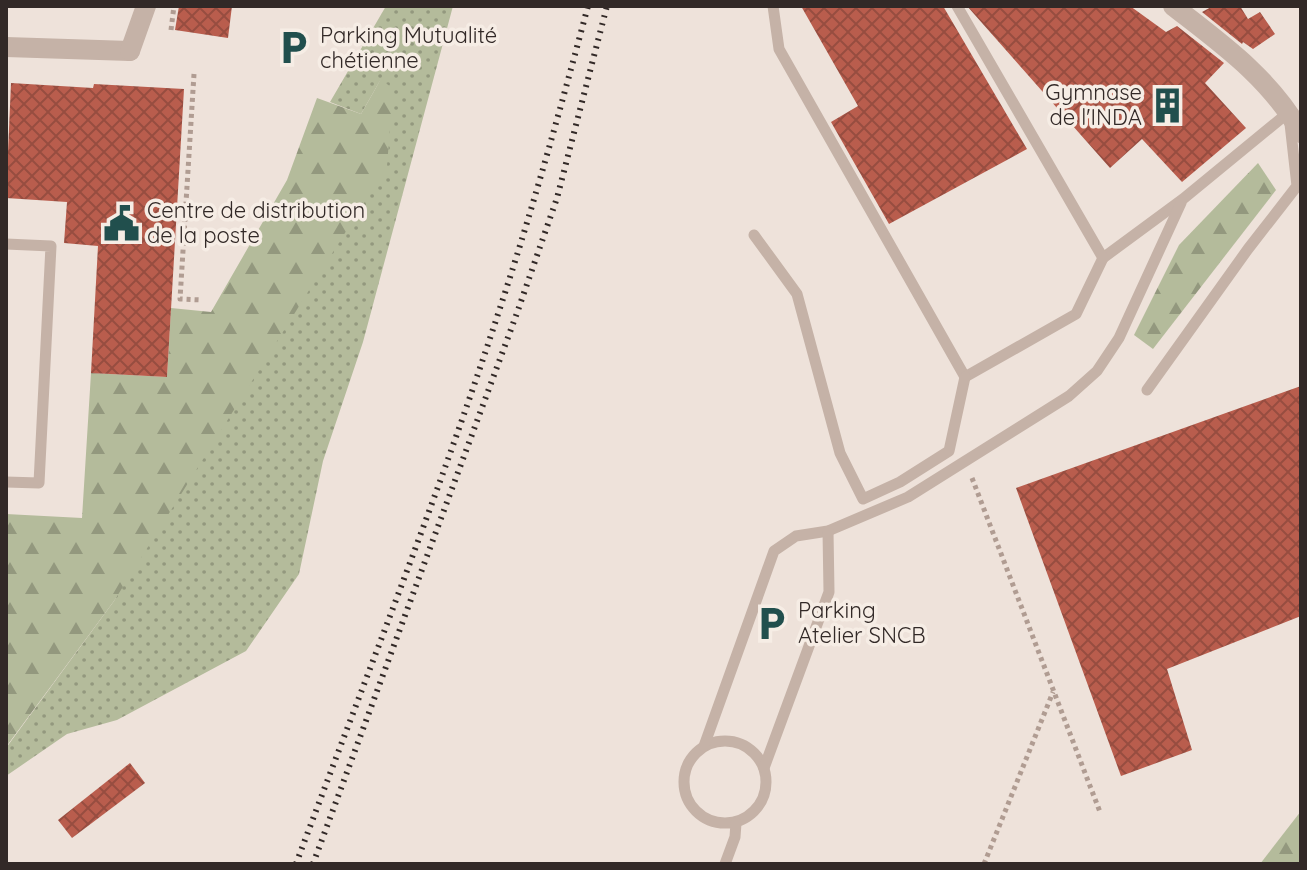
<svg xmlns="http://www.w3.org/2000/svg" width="1307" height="870" viewBox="0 0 1307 870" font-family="Quicksand,sans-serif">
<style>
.green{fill:url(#green-dots)}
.forest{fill:url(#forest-firs)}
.building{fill:url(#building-cross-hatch)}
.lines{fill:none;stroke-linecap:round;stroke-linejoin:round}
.path{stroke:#b09c92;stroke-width:5;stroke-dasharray:4 4;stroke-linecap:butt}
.service{stroke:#c5b2a7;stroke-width:11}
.minor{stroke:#c5b2a7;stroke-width:20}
.rail{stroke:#322927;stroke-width:6;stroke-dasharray:2 6;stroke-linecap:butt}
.labels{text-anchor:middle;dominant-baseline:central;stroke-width:7;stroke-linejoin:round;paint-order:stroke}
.poi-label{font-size:22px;fill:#322927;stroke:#f6ede5;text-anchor:start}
</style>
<defs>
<pattern id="green-dots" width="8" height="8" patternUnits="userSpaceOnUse" patternTransform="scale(2)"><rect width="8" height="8" fill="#b4bb9b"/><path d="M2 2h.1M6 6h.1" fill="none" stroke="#93987e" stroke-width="1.8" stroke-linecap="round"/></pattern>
<pattern id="forest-firs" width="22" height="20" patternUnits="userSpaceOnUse" patternTransform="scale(2)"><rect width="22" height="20" fill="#b4bb9b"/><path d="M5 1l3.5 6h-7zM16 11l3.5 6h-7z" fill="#93987e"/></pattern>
<pattern id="building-cross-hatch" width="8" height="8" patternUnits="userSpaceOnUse" patternTransform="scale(2)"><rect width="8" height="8" fill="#b95d4d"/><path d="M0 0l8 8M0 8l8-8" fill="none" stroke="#974d40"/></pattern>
</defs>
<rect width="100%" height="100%" fill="#eee2da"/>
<polygon class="green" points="386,6 453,6 363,342 323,461 299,574 246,651 117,720 67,734 6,776 6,748 114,601 381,79 361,114 330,102"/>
<g class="forest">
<polygon points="381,79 393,89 387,166 114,601 6,747 6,514 82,518 91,373 167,377 171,308 211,312 287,180 317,98 361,114"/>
<polygon points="1258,163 1276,190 1153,349 1134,335 1179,245"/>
<polygon points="1301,811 1301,864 1260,864"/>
</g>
<g class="building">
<polygon points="179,6 232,6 228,38 175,30"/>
<polygon points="801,6 943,6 1027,149 889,224 831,122 858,106"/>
<polygon points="967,6 1130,6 1166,32 1177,26 1224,63 1205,83 1246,128 1182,182 1142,139 1110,168"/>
<polygon points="1213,6 1240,6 1248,19 1260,12 1275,34 1253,49 1243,42 1242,44 1202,12"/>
<polygon points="11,83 93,88 94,84 184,89 167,377 91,373 98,246 64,243 67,202 6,198"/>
<polygon points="1301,386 1301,616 1167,669 1192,750 1121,776 1016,488"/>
<polygon points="130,763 145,783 72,838 58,820"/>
</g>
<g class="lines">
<g class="path">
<polyline points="171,30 174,6"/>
<polyline points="194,74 180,299 202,300"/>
<polyline points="972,478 1100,812"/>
<polyline points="984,864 1053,692"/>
</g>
<g class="service">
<polyline points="773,6 779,49 965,377 1076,314 1103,258 1183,199 1289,112"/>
<polyline points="957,6 1103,258"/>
<polyline points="754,235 797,294 840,453 863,499 900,482 949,451 965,377"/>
<polyline points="6,244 51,246 39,483 6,482"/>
<polyline points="1147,390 1248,249 1297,186 1290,124"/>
<circle cx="725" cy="782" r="41"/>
<polyline points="704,746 774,551 796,536 828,531 908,497 1069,396 1097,371 1119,338 1181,203"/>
<polyline points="764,768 829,592 828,531"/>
<polyline points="725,864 735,837 736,823"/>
</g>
<g class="minor">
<path d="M1173 6C1222 44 1270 78 1301 133"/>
<polyline points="6,47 130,51"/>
<polyline points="130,51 146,6"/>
</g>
<g class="rail">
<path d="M296 864C365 679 439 495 500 308 533 208 561 107 588 6"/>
<polyline points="313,864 517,313 557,198 607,6"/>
</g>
</g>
<defs>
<symbol id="parking-bare" viewBox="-9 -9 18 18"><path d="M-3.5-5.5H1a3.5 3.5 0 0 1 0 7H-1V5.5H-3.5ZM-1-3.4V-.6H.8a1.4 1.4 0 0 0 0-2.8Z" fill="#214f4d" stroke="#f6ede5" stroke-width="2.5" paint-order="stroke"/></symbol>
<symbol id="building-bare" viewBox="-9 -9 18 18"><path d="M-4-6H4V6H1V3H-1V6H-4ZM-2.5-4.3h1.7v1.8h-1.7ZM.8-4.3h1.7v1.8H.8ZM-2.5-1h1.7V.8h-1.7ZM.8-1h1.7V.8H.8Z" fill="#214f4d" stroke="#f6ede5" stroke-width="2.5" paint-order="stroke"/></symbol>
<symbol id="civic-bare" viewBox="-9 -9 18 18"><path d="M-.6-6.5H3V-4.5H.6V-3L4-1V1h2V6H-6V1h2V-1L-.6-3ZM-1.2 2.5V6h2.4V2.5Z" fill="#214f4d" stroke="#f6ede5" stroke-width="2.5" paint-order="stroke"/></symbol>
</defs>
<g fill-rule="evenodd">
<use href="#parking-bare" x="268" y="22" width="51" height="51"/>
<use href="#building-bare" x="1142" y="80" width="51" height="51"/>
<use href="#civic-bare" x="96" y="198" width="51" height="51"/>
<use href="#parking-bare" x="746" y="598" width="51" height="51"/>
</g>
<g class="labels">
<g class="poi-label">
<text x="320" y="35">Parking Mutualité<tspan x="320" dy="25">chétienne</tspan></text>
<text x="1142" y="92" text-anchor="end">Gymnase<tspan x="1142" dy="25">de l'INDA</tspan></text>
<text x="147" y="210">Centre de distribution<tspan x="147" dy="25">de la poste</tspan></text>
<text x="798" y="610">Parking<tspan x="798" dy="25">Atelier SNCB</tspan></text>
</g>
</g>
<rect width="1307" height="870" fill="none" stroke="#322927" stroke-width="16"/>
</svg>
